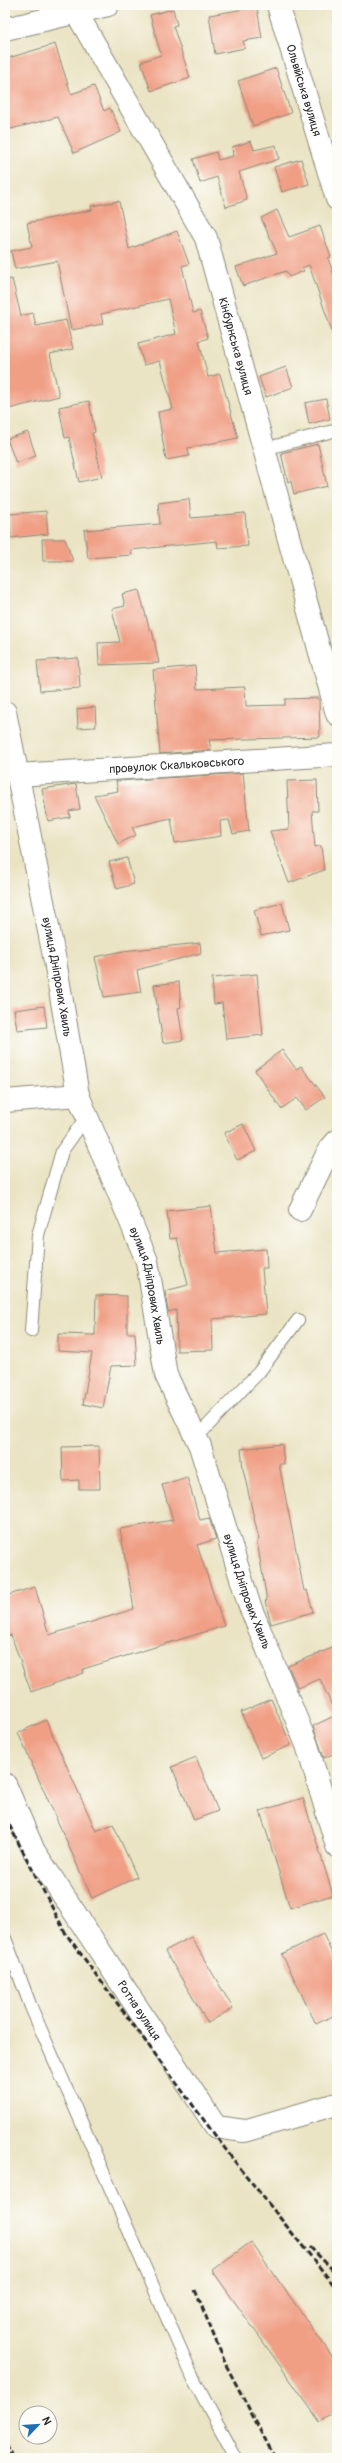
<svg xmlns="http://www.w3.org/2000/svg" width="342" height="2463" viewBox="0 0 342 2463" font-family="Pangolin,sans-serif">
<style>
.building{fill:#f09f85}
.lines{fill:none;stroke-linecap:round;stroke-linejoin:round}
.lane-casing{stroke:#8a8878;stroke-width:14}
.street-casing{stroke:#8a8878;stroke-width:24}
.lane{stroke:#fff;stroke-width:12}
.street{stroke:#fff;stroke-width:22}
.rail{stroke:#2b2b2b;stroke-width:3;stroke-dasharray:6 3;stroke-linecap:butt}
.labels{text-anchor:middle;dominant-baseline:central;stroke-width:4;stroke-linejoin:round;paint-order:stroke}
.street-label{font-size:12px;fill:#2b2b2b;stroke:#fdfcf7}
</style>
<rect width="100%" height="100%" fill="#fdfcf7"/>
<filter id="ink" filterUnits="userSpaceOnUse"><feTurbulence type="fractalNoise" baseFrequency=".025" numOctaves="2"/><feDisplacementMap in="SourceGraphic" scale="8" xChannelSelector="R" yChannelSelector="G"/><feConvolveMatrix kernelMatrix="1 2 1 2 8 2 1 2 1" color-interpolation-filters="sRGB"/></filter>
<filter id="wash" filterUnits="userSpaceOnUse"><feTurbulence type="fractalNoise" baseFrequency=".012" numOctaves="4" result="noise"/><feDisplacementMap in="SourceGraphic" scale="16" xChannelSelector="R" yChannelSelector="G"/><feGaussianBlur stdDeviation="0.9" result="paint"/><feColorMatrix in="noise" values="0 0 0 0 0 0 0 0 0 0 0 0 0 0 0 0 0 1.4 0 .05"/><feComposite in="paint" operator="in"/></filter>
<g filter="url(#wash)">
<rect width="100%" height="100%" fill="#eae4c4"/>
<g id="blocks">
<g class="building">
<polygon points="257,7 262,38 243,41 245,48 215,54 209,15"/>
<polygon points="173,9 177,25 173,26 190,78 151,91 141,62 161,55 150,15"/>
<polygon points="55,44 71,94 94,86 104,111 110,108 121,132 74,153 58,117 11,129 8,120 5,121 5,59"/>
<polygon points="276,68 291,113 253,126 238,81"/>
<polygon points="251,141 254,150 276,145 279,159 239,172 247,200 226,207 217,177 200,183 193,159 216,152 218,160 233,156 232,147"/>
<polygon points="301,159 309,184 282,192 274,167"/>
<polygon points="119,201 129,249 177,231 189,264 182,266 193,313 200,311 208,338 199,341 208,377 220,374 238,438 188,448 189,456 166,460 158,412 173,409 160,361 144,365 138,344 176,334 168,299 101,314 103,324 71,330 57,261 15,269 11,251 32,247 27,223 92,210 91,206"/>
<polygon points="277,210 289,237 320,226 331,257 328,258 337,284 337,336 334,337 309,265 302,268 304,271 289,277 286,271 243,286 236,267 277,253 261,218"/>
<polygon points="12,279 21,316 33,313 36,326 66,320 73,349 50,354 59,396 5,410 5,280"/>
<polygon points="286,367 293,387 266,397 259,377"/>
<polygon points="326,399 330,419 309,424 305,403"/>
<polygon points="89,401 95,432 92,433 102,477 79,482 69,437 65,438 59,407"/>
<polygon points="28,432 36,456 16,463 7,439"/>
<polygon points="318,444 327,486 294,494 291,481 288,482 281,453"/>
<polygon points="189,499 191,518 245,513 248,546 218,548 217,541 131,550 132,555 88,558 84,530 160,524 158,503"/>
<polygon points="46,511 48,534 11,538 9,514"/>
<polygon points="42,539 65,539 73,561 43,561"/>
<polygon points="139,590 150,631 152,630 159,663 99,665 98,643 120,642 112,609 125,606 122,594"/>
<polygon points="78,658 80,688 40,691 37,661"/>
<polygon points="195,666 197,689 245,687 246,706 285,705 285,699 319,698 320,737 209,740 211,750 160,754 153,670"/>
<polygon points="95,707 96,727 78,728 77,709"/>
<polygon points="243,773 249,831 233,834 229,820 220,821 221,836 175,843 171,818 132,827 136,835 118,844 94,795 118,791 116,781"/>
<polygon points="317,780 318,811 312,811 315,847 321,846 324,870 289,883 270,831 289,829 287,781"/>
<polygon points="76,784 80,809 69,811 70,817 48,821 42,789"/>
<polygon points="127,858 134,884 117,889 109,862"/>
<polygon points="282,903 289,930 261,936 254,910"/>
<polygon points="200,943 201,953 137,970 141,992 104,997 95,957 123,951"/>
<polygon points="257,974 263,1035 226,1039 222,1003 214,1004 212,978"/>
<polygon points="179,982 181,1007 178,1008 183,1040 163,1043 154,985"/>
<polygon points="44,1006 47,1027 17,1030 14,1010"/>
<polygon points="282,1050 296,1069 301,1066 325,1097 306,1110 297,1098 281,1109 255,1070"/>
<polygon points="243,1124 256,1151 237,1160 224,1133"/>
<polygon points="211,1206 217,1253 266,1249 267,1268 262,1268 266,1314 212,1319 213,1350 177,1351 176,1310 168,1312 165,1291 188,1285 177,1238 170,1239 167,1211"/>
<polygon points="96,1295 127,1296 127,1333 135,1333 137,1365 111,1366 103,1408 83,1404 92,1353 58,1351 58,1334 95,1335"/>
<polygon points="282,1444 284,1464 279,1464 304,1591 307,1590 313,1612 271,1624 265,1601 267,1601 257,1541 259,1540 243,1469 241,1449"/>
<polygon points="99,1446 100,1489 79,1489 79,1480 63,1481 62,1447"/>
<polygon points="187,1477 200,1520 209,1518 216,1539 197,1545 224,1626 83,1669 84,1673 31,1692 11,1635 5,1637 5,1596 35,1587 49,1635 134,1609 120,1529 173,1520 162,1485"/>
<polygon points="337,1646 337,1752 324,1758 313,1726 336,1715 320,1679 298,1688 288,1666"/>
<polygon points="271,1699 291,1745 261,1758 241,1712"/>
<polygon points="46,1720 96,1831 113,1824 137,1877 92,1898 18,1733"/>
<polygon points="196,1757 218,1811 194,1820 172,1767"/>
<polygon points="303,1798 333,1895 290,1908 260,1811"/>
<polygon points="323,1934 337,1964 337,2014 316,2024 282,1954"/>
<polygon points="191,1937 233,2008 208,2023 165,1951"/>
<polygon points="251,2242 337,2363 337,2410 320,2422 212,2270"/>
</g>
</g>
</g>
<g filter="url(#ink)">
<use href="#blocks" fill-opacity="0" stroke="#8a8878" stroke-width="1"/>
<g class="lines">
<defs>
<g id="lane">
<polyline points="264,449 337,430"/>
<polyline points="31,1331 38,1235 62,1151 87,1116"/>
<polyline points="196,1438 259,1372 298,1320"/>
<polyline points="5,1938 31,2007 195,2382 236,2458"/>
</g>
<g id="street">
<path id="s1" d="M72 5 206 238 337 714"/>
<path id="s2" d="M278 5 337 199"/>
<polyline points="5,29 108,5"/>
<path id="s3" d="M5 712 55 961 78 1095 147 1261 166 1375 200 1446 249 1604 307 1745 337 1846"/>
<path id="s4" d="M17 775 337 755"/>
<polyline points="5,1101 78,1095"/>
<polyline points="300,1210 329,1150 337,1141"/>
<path id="s5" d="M5 1784 34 1851 216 2127 244 2131 333 2105 337 2106"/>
</g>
</defs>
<use href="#lane" class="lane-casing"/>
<use href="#street" class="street-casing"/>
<use href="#lane" class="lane"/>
<use href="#street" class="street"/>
<g class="rail">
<polyline points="5,1817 66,1934 232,2158 337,2289"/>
<polyline points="310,2247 337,2274"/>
<polyline points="195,2290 226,2365 275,2458"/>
<polyline points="5,2444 13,2458"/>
</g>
</g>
</g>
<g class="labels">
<g class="street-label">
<text stroke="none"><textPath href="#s2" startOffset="89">Ольвійська вулиця</textPath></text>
<text stroke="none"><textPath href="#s1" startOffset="381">Кінбурнська вулиця</textPath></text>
<text stroke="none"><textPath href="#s4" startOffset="160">провулок Скальковського</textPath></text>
<text stroke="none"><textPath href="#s3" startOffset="270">вулиця Дніпрових Хвиль</textPath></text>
<text stroke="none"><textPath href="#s3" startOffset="594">вулиця Дніпрових Хвиль</textPath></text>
<text stroke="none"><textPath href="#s3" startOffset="917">вулиця Дніпрових Хвиль</textPath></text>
<text stroke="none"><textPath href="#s5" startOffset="264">Ротна вулиця</textPath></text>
</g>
</g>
<rect width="342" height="2463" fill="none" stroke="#fdfcf7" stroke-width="20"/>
<g transform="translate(38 2425) rotate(65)"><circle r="19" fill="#fdfcf7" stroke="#a9a8a5"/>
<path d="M0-3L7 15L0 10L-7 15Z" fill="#1f6fb2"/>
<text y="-6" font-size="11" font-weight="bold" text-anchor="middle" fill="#2b2b2b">N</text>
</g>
</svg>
